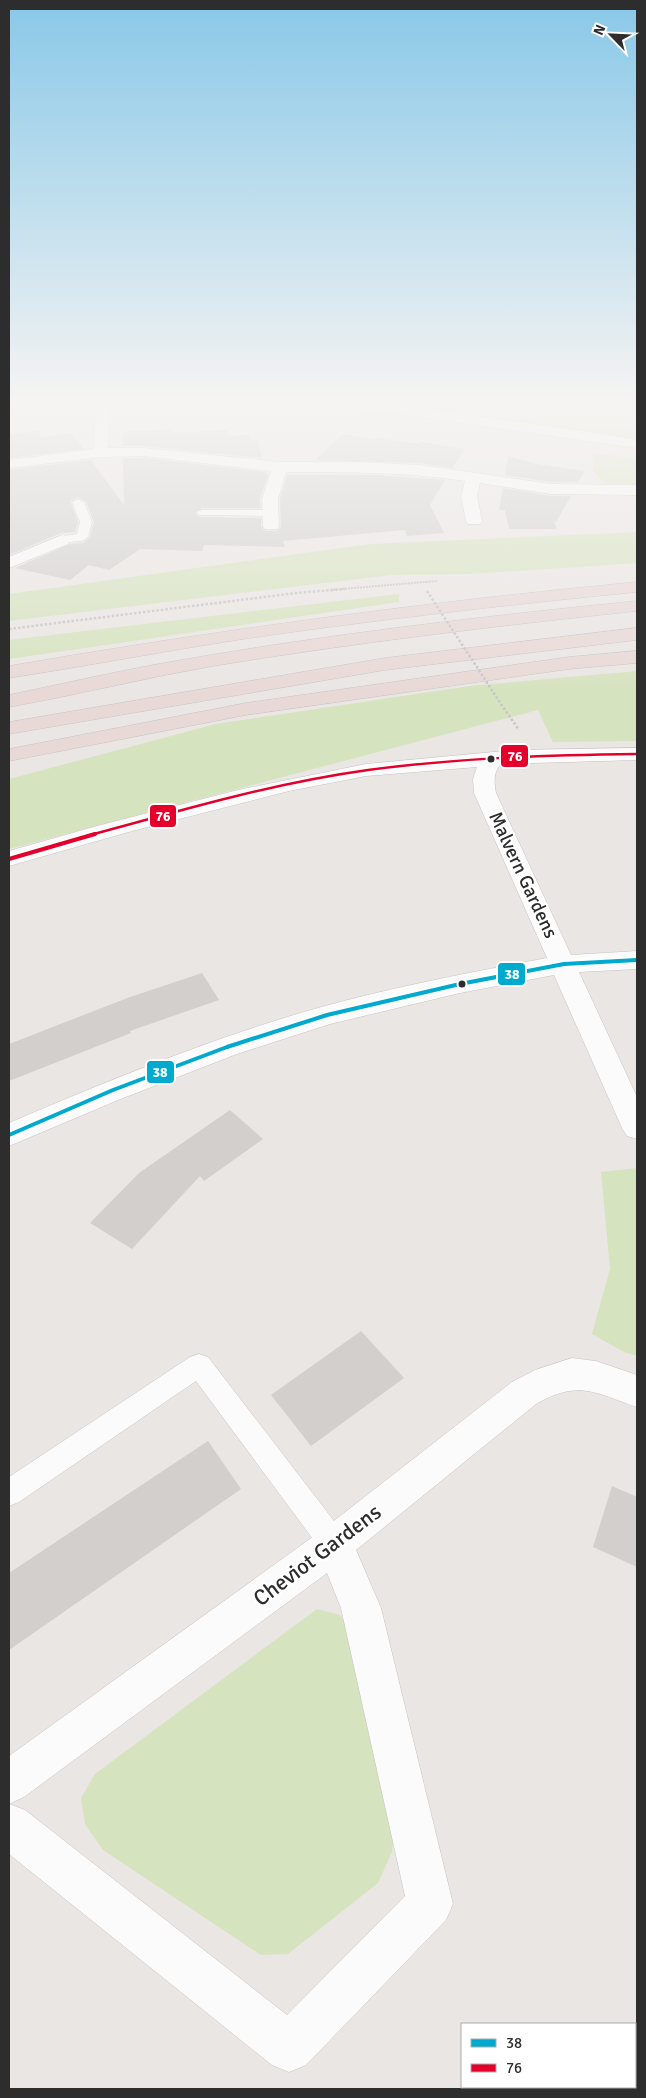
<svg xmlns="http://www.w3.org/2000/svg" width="646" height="2098" viewBox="0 0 646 2098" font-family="Signika,sans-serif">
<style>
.green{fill:#d6e3bf}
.building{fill:#d2cfcd}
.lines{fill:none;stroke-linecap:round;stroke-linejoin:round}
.lane-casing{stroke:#c5c3c4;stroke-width:1}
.street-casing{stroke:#c5c3c4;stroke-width:1}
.highway-casing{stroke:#c6c4c3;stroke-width:1}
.path-far1{stroke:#c7c7c7;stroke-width:2;stroke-dasharray:2 1;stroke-linecap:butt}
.path{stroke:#c7c7c7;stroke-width:2.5;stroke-dasharray:2.5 2;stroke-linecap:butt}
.lane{fill:#fcfbfb;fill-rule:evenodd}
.street{fill:#fcfbfb;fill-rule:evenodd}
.highway{fill:#e8d9d6;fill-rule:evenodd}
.path-bridge{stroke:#c7c7c7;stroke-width:2.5;stroke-dasharray:2.5 2;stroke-linecap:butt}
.bus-1-casing{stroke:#fff;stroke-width:8}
.bus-2-far1-casing{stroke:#fff;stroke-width:5}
.bus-2-casing{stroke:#fff;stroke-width:8}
.bus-1{stroke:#00a9ce;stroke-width:4}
.bus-2-far1{stroke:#e4002b;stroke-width:2.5}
.bus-2{stroke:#e4002b;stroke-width:4}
.bus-dot{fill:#2d2d2d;stroke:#fff;stroke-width:2}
.labels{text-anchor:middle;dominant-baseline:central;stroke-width:4.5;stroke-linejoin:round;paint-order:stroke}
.street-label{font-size:19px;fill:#2d2d2d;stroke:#fff}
.near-street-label{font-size:22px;fill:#2d2d2d;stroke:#fff}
.line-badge{stroke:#fff;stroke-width:2}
.badge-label{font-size:14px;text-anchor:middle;font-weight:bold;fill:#fff}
</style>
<rect width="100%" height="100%" fill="#eae6e4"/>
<g class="green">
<polygon points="359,401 637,401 637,443"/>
<polygon points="593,453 637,459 637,489 610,489 593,471"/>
<polygon points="637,532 637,563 468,574 392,575 9,621 9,594 370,544"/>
<polygon points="399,594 399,602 9,659 9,640"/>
<polygon points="637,671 637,741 553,742 538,710 9,849 9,779 216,724 470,686"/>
<polygon points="637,1168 637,1356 624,1352 592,1334 610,1269 601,1172"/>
<polygon points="317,1609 340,1615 351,1633 395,1825 392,1852 378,1883 288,1954 261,1955 103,1850 85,1824 81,1798 95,1774"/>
</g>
<g class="building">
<polygon points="171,429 172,433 226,430 228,436 250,435 252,440 258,440 262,458 144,446 123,446 123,432"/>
<polygon points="40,431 41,437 71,433 83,449 9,458 9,434"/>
<polygon points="343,434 377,440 378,438 420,444 421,442 464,449 453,468 420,463 315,460"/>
<polygon points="508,456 536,464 585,471 578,482 551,482 505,475"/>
<polygon points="123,458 144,458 265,472 268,475 260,498 260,508 203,508 195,513 199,517 261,518 261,526 265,531 277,531 281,527 280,499 287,475 376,475 445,480 430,505 444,533 407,536 405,530 283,541 285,547 204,545 202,551 140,549 109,570 89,565 70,580 15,568 70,544 83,543 90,537 94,522 86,501 77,497 70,501 78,522 75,532 61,533 9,555 9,470 91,460 124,505"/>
<polygon points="503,488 551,496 571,496 556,522 554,521 557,529 509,529 505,510 499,510"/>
<polygon points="202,973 219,1000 130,1031 131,1033 9,1081 9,1044 130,997"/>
<polygon points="230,1110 263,1139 204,1181 200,1176 132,1249 90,1223 139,1173"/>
<polygon points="361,1331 404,1378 311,1446 271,1395"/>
<polygon points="208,1441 241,1489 9,1650 9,1573"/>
<polygon points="612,1486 637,1497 637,1567 593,1547"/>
</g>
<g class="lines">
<defs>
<g id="lane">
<polygon points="78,499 84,502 92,522 88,537 82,541 58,543 56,540 58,537 77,534 80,522 72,502"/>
<polygon points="203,510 269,510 275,513 269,516 199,515 197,513 199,511"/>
<polygon points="199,1354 208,1357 344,1534 348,1544 344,1554 334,1558 324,1554 196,1381 19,1502 9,1506 9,1477 190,1357"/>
</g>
<g id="street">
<polygon points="9,401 74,401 67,405 9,408"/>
<path d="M96 401H110L108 448H144L280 462H357L420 465 551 484 637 485V495L551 494 480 483 477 496 482 521 480 524H468L466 521 461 496 465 481C406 472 347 472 286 472L278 499 279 526 277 529H265L263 526 262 499 271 471 144 456 101 457 9 468V460L94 449Z"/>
<path d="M304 401C355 397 406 406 456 413 516 422 577 429 637 440V448L387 412 311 405Z"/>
<polygon points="62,535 68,536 70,540 68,544 9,568 9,557"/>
<path d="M637 748V760L501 764C493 772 494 783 496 793L571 955 637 951V969L579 972 637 1097V1139L627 1136 622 1128 554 975 460 993 330 1024 237 1054 123 1098 9 1146V1123C112 1079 217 1036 325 1006 398 986 473 972 547 958L474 793 473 779 477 767 366 776 289 791 132 831 9 866V851L97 826 238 790 366 764 514 750Z"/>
<path d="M572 1358 596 1361 637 1375V1407C595 1393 579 1379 536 1404L356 1550 381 1608 453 1904 446 1920 306 2065 289 2072 272 2065 9 1854V1804L25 1810 287 2015 405 1896 341 1608 327 1573 24 1797 9 1804V1756L321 1531 512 1382 535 1370Z"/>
</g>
<g id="highway">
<path d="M637 582V592C505 605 374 620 243 639 165 651 87 666 9 678V666C217 630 426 602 637 582Z"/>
<path d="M637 601V611C495 626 354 643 213 666 144 678 77 695 9 707V695C57 685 105 674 153 665 313 636 475 617 637 601Z"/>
<polygon points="637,628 637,640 385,670 9,734 9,722 385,658"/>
<polygon points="637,651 637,663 569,669 246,715 9,761 9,749 246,703 569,657"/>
</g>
</defs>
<use href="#lane" class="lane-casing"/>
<use href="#street" class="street-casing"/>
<use href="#highway" class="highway-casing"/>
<polyline class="path-far1" points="330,590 438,581"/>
<g class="path">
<polyline points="9,629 296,593 345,589"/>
<polyline points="501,704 519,730"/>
</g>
<use href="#lane" class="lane"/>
<use href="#street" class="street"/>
<use href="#highway" class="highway"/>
<polyline class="path-bridge" points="427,591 501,704"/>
<defs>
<polyline id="bus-1" points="9,1135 113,1090 227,1047 327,1015 460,984 564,964 637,960"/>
<path id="bus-2-far1" d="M91 835C181 810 274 783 368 770 457 758 547 755 637 754"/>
<polyline id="bus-2" points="9,859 95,834"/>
</defs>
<use href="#bus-1" class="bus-1-casing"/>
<use href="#bus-2-far1" class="bus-2-far1-casing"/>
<use href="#bus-2" class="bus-2-casing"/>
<use href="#bus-1" class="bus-1"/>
<use href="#bus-2-far1" class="bus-2-far1"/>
<use href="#bus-2" class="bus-2"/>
</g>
<linearGradient id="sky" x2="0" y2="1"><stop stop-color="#89c8e8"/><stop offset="0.58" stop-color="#f6f4f3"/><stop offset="1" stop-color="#f6f4f3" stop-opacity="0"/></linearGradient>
<rect width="646" height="694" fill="url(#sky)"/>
<g class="bus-dot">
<circle cx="491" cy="759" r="4.5"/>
<circle cx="462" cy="984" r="4.5"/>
</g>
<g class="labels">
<g class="street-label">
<text transform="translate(523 875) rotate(65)">Malvern Gardens</text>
</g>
<g class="near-street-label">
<text transform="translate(317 1555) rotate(-37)">Cheviot Gardens</text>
</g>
</g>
<g class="line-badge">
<rect x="500" y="744" width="29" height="24" rx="5" fill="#e4002b"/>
<rect x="149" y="804" width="28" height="24" rx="5" fill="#e4002b"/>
<rect x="497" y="962" width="29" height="24" rx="5" fill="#00a9ce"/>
<rect x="146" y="1060" width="29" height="24" rx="5" fill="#00a9ce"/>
</g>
<g class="badge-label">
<text x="515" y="761">76</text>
<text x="163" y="821">76</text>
<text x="512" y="979">38</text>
<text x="160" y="1077">38</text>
</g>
<rect width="646" height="2098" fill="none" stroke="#2d2d2d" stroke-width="20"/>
<rect x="461" y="2023" width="175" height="65" fill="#ffffff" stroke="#ababab"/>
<rect x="471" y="2039" width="25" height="8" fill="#00a9ce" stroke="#ababab"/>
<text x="506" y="2048" font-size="15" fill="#2d2d2d">38</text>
<rect x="471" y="2064" width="25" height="8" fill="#e4002b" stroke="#ababab"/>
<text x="506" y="2073" font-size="15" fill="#2d2d2d">76</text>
<g transform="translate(611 35) rotate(294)" stroke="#ffffff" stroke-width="4" paint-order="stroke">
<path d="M0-4L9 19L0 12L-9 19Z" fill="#2d2d2d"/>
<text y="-8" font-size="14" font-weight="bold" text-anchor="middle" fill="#2d2d2d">N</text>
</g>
</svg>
